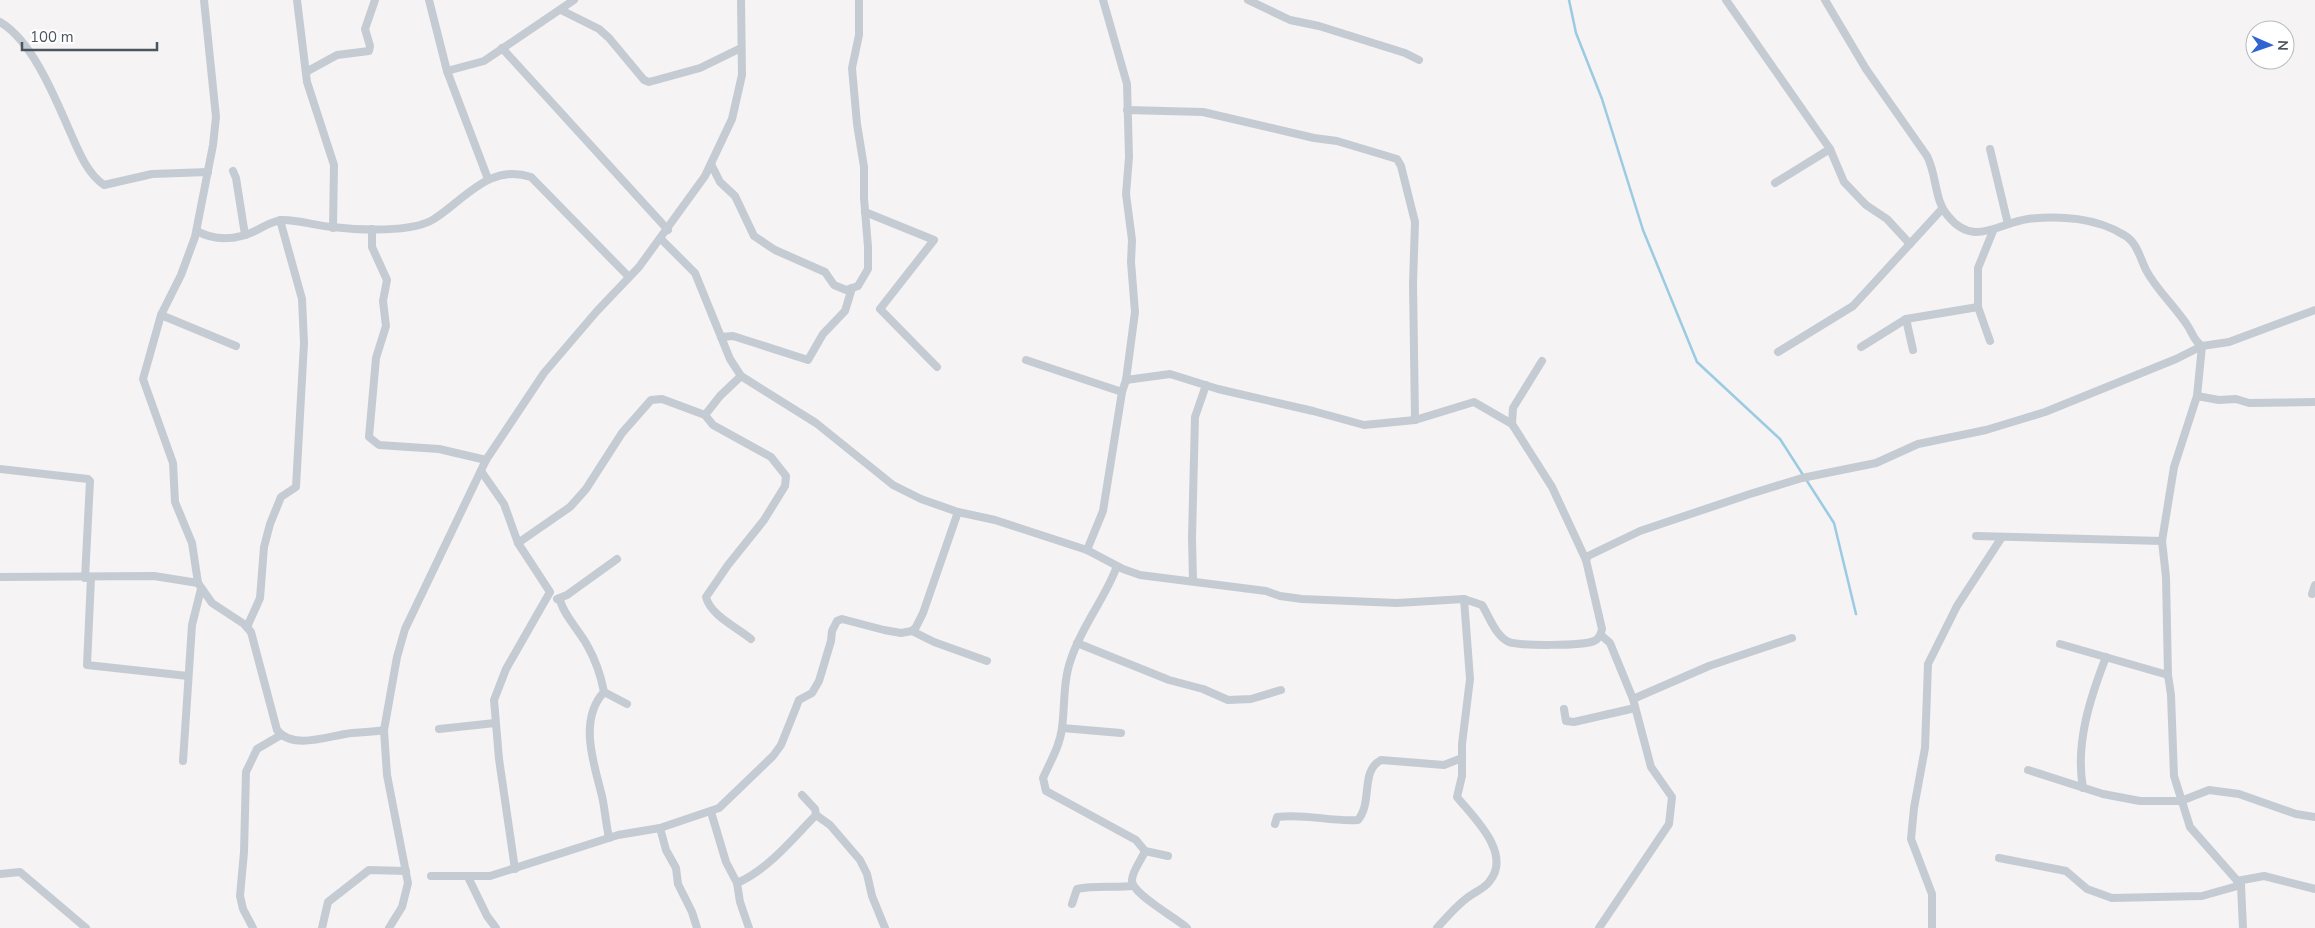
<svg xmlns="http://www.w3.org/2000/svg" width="2315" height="928" viewBox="0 0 2315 928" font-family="'Nunito Sans',sans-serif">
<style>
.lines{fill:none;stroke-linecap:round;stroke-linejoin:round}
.stream{stroke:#9acbe3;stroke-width:2.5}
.minor{stroke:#c5cbd2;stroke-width:8}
</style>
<rect width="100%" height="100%" fill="#f5f3f3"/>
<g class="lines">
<polyline class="stream" points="1569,0 1576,33 1602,99 1643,230 1697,362 1780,439 1834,523 1856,614"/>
<g class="minor">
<path d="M204 0 216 117 213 145 195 237 181 275 161 315 143 379 173 463 175 502 192 543 198 583 212 603 244 624 251 632 277 730C293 751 331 735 352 733 363 732 373 732 384 730"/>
<polyline points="297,0 307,82 334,165 333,228"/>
<polyline points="429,0 447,71 488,179"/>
<polyline points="1248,0 1290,20 1319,26 1405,53 1419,60"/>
<polyline points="1726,0 1830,149 1775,183"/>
<path d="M1825 0 1866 69 1927 156C1937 175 1934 200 1948 216 1974 248 1998 223 2028 219 2060 215 2097 218 2124 235 2137 242 2140 258 2146 270 2157 291 2177 308 2189 328 2193 335 2195 342 2202 346"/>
<polyline points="561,10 599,29 609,38 644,80 649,82 700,68 741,48"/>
<path d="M0 22C33 41 56 100 71 134 79 152 87 173 104 185L152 174 208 172"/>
<polyline points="502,48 668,230"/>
<polyline points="447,71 484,61 574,0"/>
<polyline points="306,72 337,55 369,51 370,46 365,29 375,0"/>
<polyline points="1127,110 1203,112 1314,138 1337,141 1397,159 1401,166 1415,222 1413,284 1415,420"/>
<polyline points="1830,149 1844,182 1866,205 1887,219 1910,244"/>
<polyline points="1990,149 2008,224"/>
<polyline points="711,164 720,182 735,196 754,236 775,250 825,272 834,285 846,290 858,286 868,269 868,247 864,198 864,167 857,124 852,68 859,35 859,0"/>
<polyline points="233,171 236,178 245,235"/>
<polyline points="865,212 934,240 880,309 937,367"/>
<polyline points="372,229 372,247 387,280 383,301 386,326 376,358 369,437 379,445 439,449 486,460"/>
<path d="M197 231C214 241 237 240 255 231 264 227 273 220 283 220 300 220 316 226 332 227 359 230 412 233 434 219 465 199 490 163 531 177L629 277"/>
<path d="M661 239 695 273 730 359 741 376 816 423 893 485 921 499 958 512 995 520 1087 550 1123 569 1140 575 1266 591 1280 596 1302 599 1397 603 1464 599 1482 605C1489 616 1496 637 1509 642 1520 646 1583 646 1594 641 1599 639 1601 634 1602 629L1586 560 1552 487 1512 424 1513 408 1542 361"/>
<polyline points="161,315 236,346"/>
<polyline points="1906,319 1913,350"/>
<polyline points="721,337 733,336 808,360 823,334 845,311 852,288"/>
<polyline points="1990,341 1978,307 1978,268 1993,231"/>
<polyline points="2202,346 2197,396 2174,467 2162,541 2166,577 2168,675 2171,695 2174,776 2190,827 2241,885 2243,928"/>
<polyline points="1861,347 1906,319 1978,307"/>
<polyline points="1778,352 1853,306 1942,209"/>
<polyline points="1026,360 1122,392"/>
<path d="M741 376 720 396 705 415 713 425 771 457 786 476 785 486 764 520 728 565 706 597C710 615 738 628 751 639"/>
<polyline points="1126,380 1170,374 1218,389 1313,411 1364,425 1415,420 1474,402 1512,424"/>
<polyline points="2197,396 2219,400 2236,399 2249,403 2315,402"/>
<polyline points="0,469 88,479 90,481 85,578"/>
<polyline points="481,471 504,504 518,543 550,592 506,669 494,700 499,759 515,869"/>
<polyline points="1976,536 2162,541"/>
<polyline points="518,543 570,507 586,489 622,433 651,400 662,399 705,415"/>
<polyline points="1087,550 1103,511 1122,392 1126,380 1135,312 1131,262 1132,240 1126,194 1129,157 1127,84 1103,0"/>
<polyline points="1586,560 1588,556 1640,531 1750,494 1802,478 1876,463 1918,444 1986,430 2045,412 2176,359 2202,346 2229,342 2315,310"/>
<path d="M1117 566C1105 599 1082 625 1071 659 1063 681 1065 705 1062 728 1060 746 1050 762 1043 778L1046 791 1136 840 1145 851 1168 856"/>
<polyline points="0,577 154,576 198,583"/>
<polyline points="91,578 87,665 188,676"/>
<polyline points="1193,581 1192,538 1195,417 1206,385"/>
<polyline points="2312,594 2315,585"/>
<path d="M560 598C560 610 580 632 587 645 595 659 601 676 604 692L627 704"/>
<polyline points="557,599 567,595 617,559"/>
<polyline points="247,627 260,598 264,547 270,524 281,497 296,487 304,343 302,299 280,220"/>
<polyline points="912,631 916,627 923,613 958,512"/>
<polyline points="1077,643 1169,680 1203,689 1228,700 1251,699 1281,690"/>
<polyline points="2060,644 2168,675"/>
<path d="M604 692C578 720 594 764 602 796 605 810 606 824 609 838"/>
<polyline points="1633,699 1709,666 1792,638"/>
<polyline points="1564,709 1566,721 1574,722 1635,708"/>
<polyline points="1062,728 1121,733"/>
<polyline points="439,729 495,723"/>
<polyline points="183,761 192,625 201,589"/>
<polyline points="2028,770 2103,794 2140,801 2181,801 2209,790 2239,794 2296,814 2315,817"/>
<path d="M2083 788C2075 744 2090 698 2106 657"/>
<polyline points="802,795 815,809 816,815"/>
<path d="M711 812 726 862 737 883C768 870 793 838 816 815L830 825 860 860 867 874 872 896 885 928"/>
<path d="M1275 824 1277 817C1304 813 1331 822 1358 820 1373 802 1360 771 1381 760L1444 765 1462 758"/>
<polyline points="660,828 666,850 676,868 678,884 692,912 697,928"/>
<path d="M1145 851C1142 859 1132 871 1132 880 1131 894 1177 918 1187 928"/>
<polyline points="1999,858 2066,871 2087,889 2112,898 2202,896 2241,885"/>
<polyline points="0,874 20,872 86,928"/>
<polyline points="431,876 490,876 618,835 660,828 719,808 773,756 781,745 799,700 812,693 819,681 831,641 832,631 837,621 842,619 884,630 901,633 912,631 934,642 987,661"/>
<polyline points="468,877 487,916 496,928"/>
<polyline points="2237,881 2264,876 2315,889"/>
<polyline points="737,883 740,902 749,928"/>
<path d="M1072 904 1077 889C1095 885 1115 888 1133 886"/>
<polyline points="253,928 243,909 240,896 244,852 246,772 257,749 281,735"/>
<polyline points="322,928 328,902 369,870 406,871"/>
<polyline points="389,928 402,907 408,883 387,775 384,730 397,657 405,629 486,460 544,373 597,311 639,267 705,176 732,119 742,75 741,0"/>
<path d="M1437 928C1446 918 1456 906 1467 898 1474 892 1484 889 1489 882 1513 854 1474 818 1457 797L1462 776V744L1470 679 1464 599"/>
<polyline points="1599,928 1669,824 1672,797 1651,767 1633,699 1610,643 1601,635"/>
<polyline points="1932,928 1932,894 1911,839 1914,808 1925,748 1928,664 1957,606 2002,537"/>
</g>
</g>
<g transform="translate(2270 45) rotate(92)"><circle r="24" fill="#ffffff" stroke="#b7bbbf"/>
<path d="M0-4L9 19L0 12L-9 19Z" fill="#3164d1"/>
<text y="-8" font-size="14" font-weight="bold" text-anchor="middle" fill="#4c545e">N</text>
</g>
<path d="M22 42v8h135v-8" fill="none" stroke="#4c545e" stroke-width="2.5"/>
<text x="30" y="42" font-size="15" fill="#4c545e" stroke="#ffffff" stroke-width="4" paint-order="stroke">100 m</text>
</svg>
